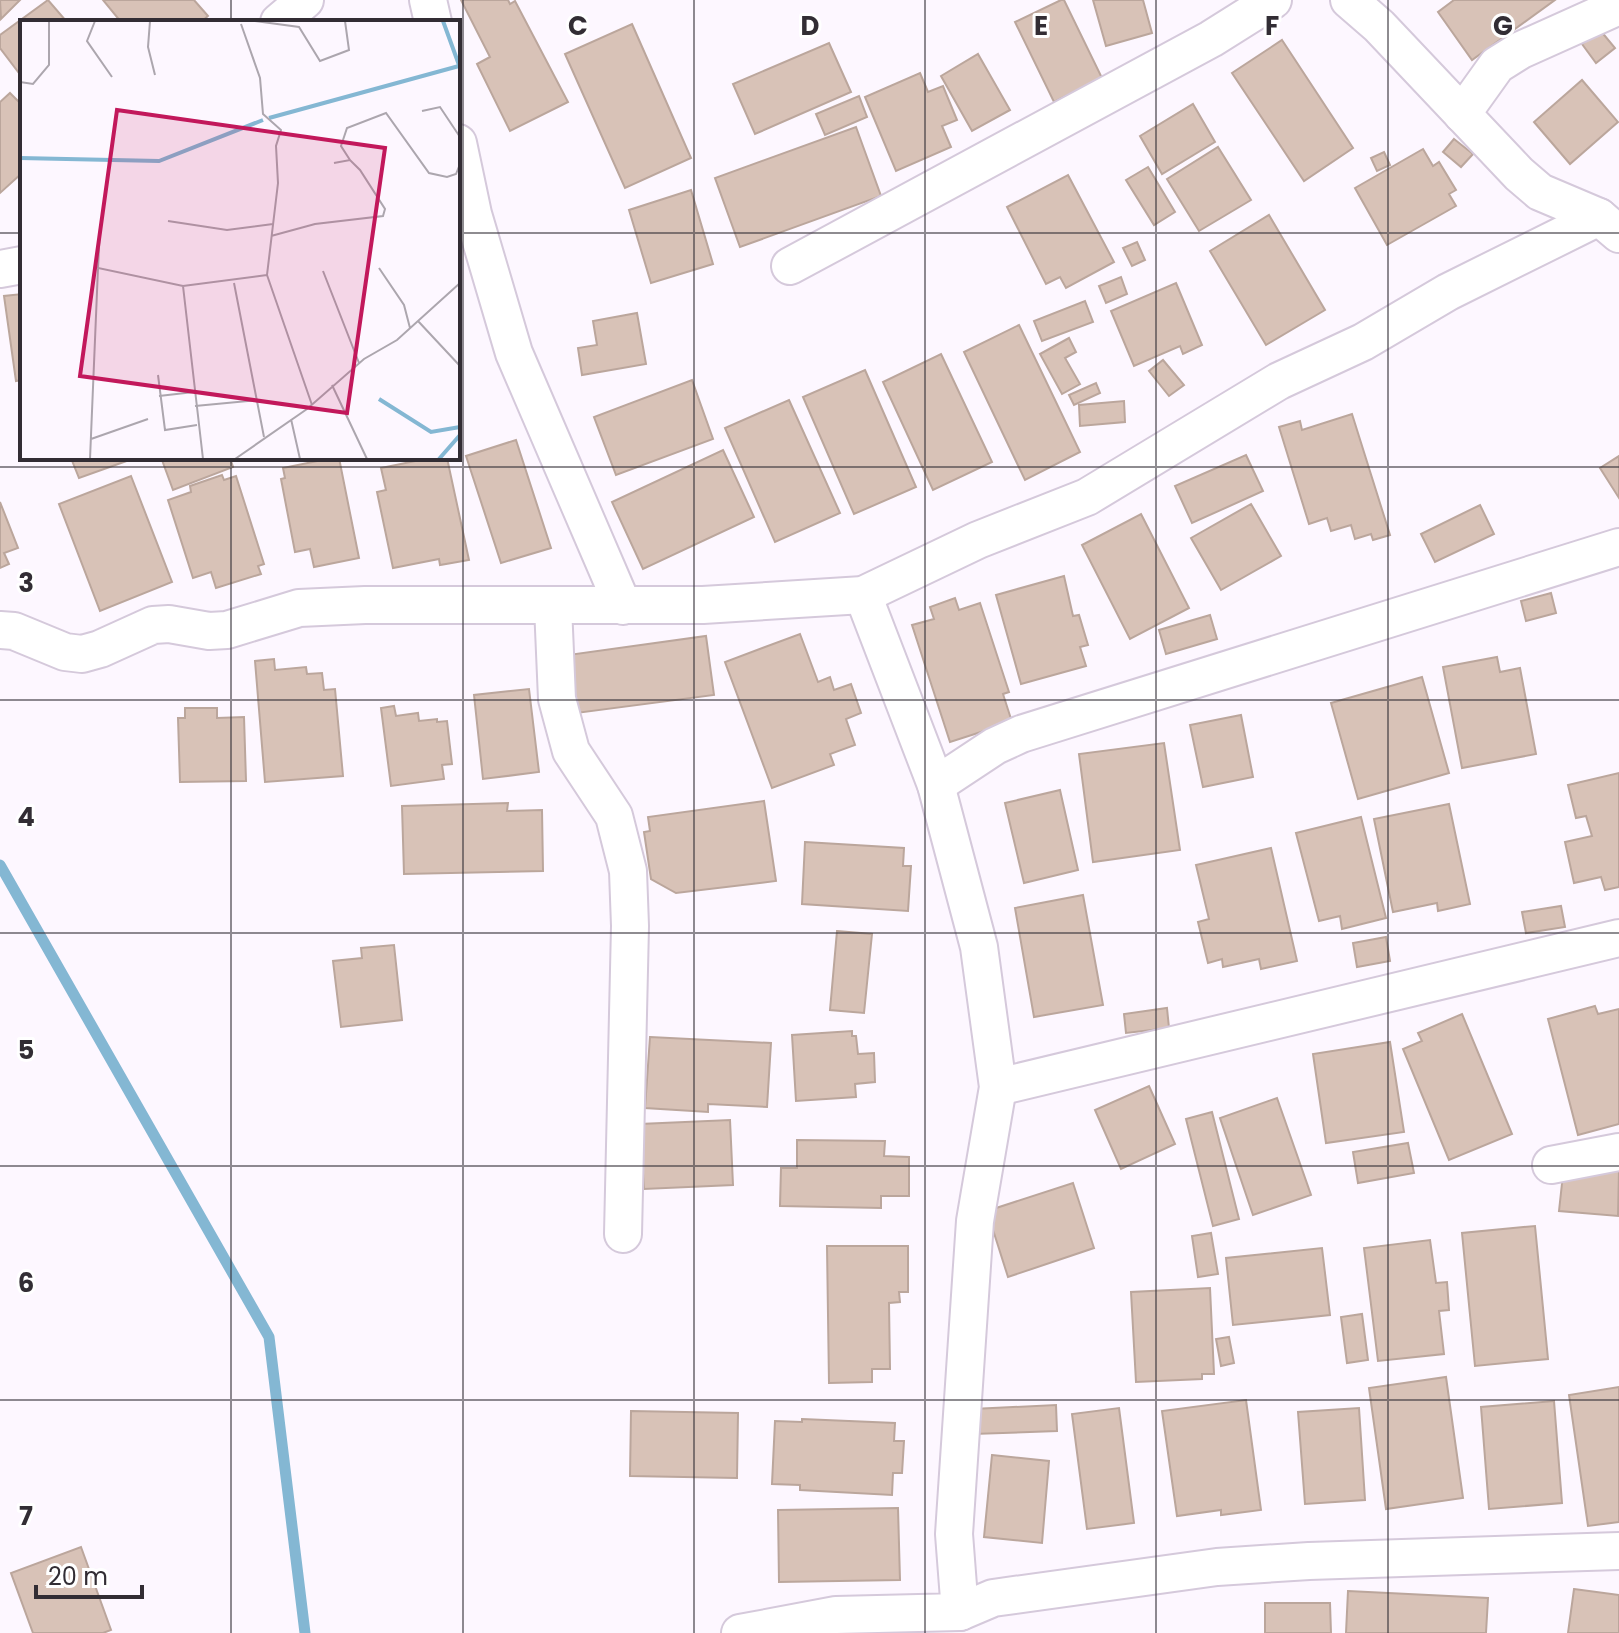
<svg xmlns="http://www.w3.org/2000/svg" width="1619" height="1633" viewBox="0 0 1619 1633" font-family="Poppins,sans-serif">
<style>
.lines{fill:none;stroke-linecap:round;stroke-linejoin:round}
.stream{stroke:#84b7d3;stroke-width:11}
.building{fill:#d8c2b7;stroke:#bba69c;stroke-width:2}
.street-casing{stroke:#d5c9db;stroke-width:40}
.street{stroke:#fff;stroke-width:36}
.grid{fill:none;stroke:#322d34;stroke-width:2;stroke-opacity:0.55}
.inset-river{fill:none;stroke:#84b7d3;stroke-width:4}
.inset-road{fill:none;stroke:#aca6ae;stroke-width:2}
.view{fill:#c2185b;fill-opacity:0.15;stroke:#c2185b;stroke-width:4}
.inset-edge{fill:none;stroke:#322d34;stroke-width:4}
.grid-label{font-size:26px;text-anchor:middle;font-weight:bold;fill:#322d34;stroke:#fff;stroke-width:6;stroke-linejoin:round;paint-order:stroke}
</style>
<rect width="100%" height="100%" fill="#fdf7ff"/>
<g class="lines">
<polyline class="stream" points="0,865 269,1337 305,1633"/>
</g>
<g class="building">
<polygon points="0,0 20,0 1,19"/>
<polygon points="48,0 67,22 22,22 22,77 0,48 0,35"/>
<polygon points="103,0 194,0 208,16 201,22 121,22"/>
<polygon points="461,0 508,0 510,4 515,1 568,102 510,131 477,64 490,57"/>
<polygon points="1061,0 1064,0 1102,78 1054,102 1015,22"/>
<polygon points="1093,0 1143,0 1152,33 1106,46"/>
<polygon points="1454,0 1555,0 1472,60 1438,12"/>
<polygon points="632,24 691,158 625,188 565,54"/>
<polygon points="1600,30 1615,48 1596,63 1582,44"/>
<polygon points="1282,40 1353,148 1304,181 1232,73"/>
<polygon points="829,43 851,92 755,134 733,84"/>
<polygon points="978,54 1010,110 972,131 941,76"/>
<polygon points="920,73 928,92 943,86 957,120 942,126 951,147 896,171 865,97"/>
<polygon points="1582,80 1618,122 1570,164 1534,122"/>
<polygon points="10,93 22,105 22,173 0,193 0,102"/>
<polygon points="859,96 867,117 825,135 816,114"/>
<polygon points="1193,104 1215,142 1162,174 1140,136"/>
<polygon points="856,127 881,196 740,247 715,178"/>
<polygon points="1454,139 1473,154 1461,167 1443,152"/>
<polygon points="1218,147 1251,200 1199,231 1167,179"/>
<polygon points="1423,149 1433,166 1439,162 1456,190 1449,194 1456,206 1387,245 1355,188"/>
<polygon points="1384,152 1390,165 1377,171 1371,158"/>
<polygon points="1148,167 1175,212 1154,225 1126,180"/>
<polygon points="1068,175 1114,262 1066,288 1060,277 1046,284 1007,207"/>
<polygon points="691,190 713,264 651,283 629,210"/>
<polygon points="1269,215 1325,310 1266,345 1210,251"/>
<polygon points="1137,242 1145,260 1132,266 1123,248"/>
<polygon points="1121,277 1127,294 1106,303 1099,286"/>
<polygon points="1176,283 1202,345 1183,354 1180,346 1134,366 1111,311"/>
<polygon points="22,294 22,380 16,381 4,296"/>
<polygon points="1085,301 1093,322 1042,341 1034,321"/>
<polygon points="637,313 646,364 582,375 578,348 597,345 593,321"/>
<polygon points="1019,325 1080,452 1025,480 964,352"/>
<polygon points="1069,338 1076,352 1065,358 1080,384 1062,394 1040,354"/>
<polygon points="941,354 992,462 933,490 883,382"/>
<polygon points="1163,360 1184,385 1169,396 1149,371"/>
<polygon points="865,370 916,487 854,514 803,397"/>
<polygon points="692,380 713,439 616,475 594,417"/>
<polygon points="1096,383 1100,393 1074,405 1069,395"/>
<polygon points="789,400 840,513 775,542 725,428"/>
<polygon points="1124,401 1125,422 1080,426 1079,405"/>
<polygon points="1352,414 1390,535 1373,540 1371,534 1355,539 1351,525 1331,531 1327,518 1309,524 1279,427 1300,421 1302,430"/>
<polygon points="516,440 551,548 501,563 466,456"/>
<polygon points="723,450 754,517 643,569 612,502"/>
<polygon points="1246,455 1263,491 1192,523 1175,486"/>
<polygon points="1619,456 1619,498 1600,468"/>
<polygon points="71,458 135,458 79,478"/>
<polygon points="166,458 230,458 233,467 173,490 162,460"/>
<polygon points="332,458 339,458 359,558 314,567 310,549 295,552 281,479 285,478 283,468"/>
<polygon points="430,458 447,458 469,560 440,565 439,559 393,568 377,492 386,490 381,468"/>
<polygon points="222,475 224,480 236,476 264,564 258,566 261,574 216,588 211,572 193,578 168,500 191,492 190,486"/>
<polygon points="131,476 172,582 100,611 59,504"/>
<polygon points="0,502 18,548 4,553 9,564 0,568"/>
<polygon points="1251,504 1281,556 1221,590 1191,538"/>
<polygon points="1480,505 1494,534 1435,562 1421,534"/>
<polygon points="1141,514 1189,608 1130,639 1082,545"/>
<polygon points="1064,576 1073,616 1079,615 1088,645 1080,647 1086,666 1021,684 996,595"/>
<polygon points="1551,593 1556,613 1526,621 1521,601"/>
<polygon points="955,598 959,610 980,603 1009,692 1003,694 1012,722 950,742 912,625 934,619 930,607"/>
<polygon points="1210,615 1217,639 1166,654 1159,630"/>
<polygon points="800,634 818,682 830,677 834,690 851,684 861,713 846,719 855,745 830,754 834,765 772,788 725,662"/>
<polygon points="706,636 714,695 569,714 561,656"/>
<polygon points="1497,657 1500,672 1520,668 1536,754 1462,768 1443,667"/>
<polygon points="274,659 275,670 306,667 307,674 322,673 324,690 335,689 343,776 265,782 255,661"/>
<polygon points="1422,677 1449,773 1358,799 1331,703"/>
<polygon points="529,689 539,772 483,779 474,695"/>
<polygon points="394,706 396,716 418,713 419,721 437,719 437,722 447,721 452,764 442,765 444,779 391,786 381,708"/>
<polygon points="185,708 217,708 217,718 244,717 246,781 180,782 178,718 185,718"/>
<polygon points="1241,715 1253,777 1203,787 1190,725"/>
<polygon points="1164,743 1180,850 1093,862 1079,754"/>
<polygon points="1619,773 1619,887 1605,890 1601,877 1574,883 1565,842 1592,836 1586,816 1576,818 1568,785"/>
<polygon points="1060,790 1078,870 1024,883 1005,803"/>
<polygon points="764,801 776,881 676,893 651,879 644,832 650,831 648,817"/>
<polygon points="508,803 507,811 542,810 543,871 404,874 402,806"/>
<polygon points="1449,804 1470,904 1438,911 1437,903 1393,912 1374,819"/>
<polygon points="1361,817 1386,918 1342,929 1340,916 1319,921 1296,833"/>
<polygon points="805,842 904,848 903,866 911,866 908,911 802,904"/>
<polygon points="1271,848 1297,961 1261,969 1259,959 1223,967 1222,959 1208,963 1198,922 1209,919 1196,865"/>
<polygon points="1083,895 1103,1005 1034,1017 1015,908"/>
<polygon points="1561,906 1565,927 1526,933 1522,912"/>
<polygon points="837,931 872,934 864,1013 830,1010"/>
<polygon points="1386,937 1390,961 1357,967 1353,943"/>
<polygon points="394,945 402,1020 341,1027 333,961 362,958 361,948"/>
<polygon points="1595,1006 1598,1014 1619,1009 1619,1124 1578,1135 1548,1019"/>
<polygon points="1167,1008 1169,1028 1126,1033 1124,1014"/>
<polygon points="1462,1014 1512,1134 1449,1160 1403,1049 1422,1041 1418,1033"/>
<polygon points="852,1031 852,1036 856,1036 858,1054 874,1053 875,1082 855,1084 856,1097 796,1101 792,1035"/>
<polygon points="650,1037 771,1043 767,1107 708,1104 708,1112 645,1108"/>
<polygon points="1390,1042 1404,1132 1326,1143 1313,1054"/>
<polygon points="1149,1086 1175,1144 1121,1169 1095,1110"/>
<polygon points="1277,1098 1311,1195 1253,1215 1220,1118"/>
<polygon points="1212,1112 1239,1219 1213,1226 1186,1119"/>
<polygon points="730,1120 733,1185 644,1189 640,1124"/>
<polygon points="797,1140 885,1141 884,1156 909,1157 909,1196 881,1196 881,1208 780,1206 781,1168 797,1168"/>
<polygon points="1408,1143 1414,1173 1358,1183 1353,1152"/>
<polygon points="1564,1165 1619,1170 1618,1216 1559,1211"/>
<polygon points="1073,1183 1094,1248 1008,1277 987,1211"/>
<polygon points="1535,1226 1548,1359 1475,1366 1462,1233"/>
<polygon points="1211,1233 1218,1274 1198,1277 1192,1236"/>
<polygon points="1430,1240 1436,1283 1447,1282 1449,1310 1439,1311 1444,1354 1378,1361 1364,1248"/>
<polygon points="827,1246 908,1246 908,1292 899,1292 900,1302 889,1303 890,1369 872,1369 872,1382 829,1383"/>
<polygon points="1322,1248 1330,1315 1233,1325 1226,1258"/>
<polygon points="1210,1288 1214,1374 1202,1374 1202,1379 1136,1382 1131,1292"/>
<polygon points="1362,1314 1368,1360 1347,1363 1341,1317"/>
<polygon points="1229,1337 1234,1363 1221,1366 1216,1339"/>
<polygon points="1446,1377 1463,1498 1386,1509 1369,1388"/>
<polygon points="1619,1387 1619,1522 1588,1526 1569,1395"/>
<polygon points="1246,1400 1261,1510 1221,1515 1221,1510 1177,1516 1162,1411"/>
<polygon points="1554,1401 1562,1503 1489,1509 1481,1407"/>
<polygon points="1056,1405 1057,1431 973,1434 973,1409"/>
<polygon points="1119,1408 1134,1523 1087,1529 1072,1414"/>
<polygon points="1359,1408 1365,1500 1305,1504 1298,1412"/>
<polygon points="631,1411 738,1413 737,1478 630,1476"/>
<polygon points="802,1419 895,1423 894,1441 904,1441 902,1473 893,1473 892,1495 800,1490 800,1485 772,1484 775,1421 802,1422"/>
<polygon points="992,1455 1049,1461 1042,1543 984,1537"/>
<polygon points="898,1508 900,1580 779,1582 778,1510"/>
<polygon points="81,1547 111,1630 103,1633 33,1633 11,1573"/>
<polygon points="1574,1589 1619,1595 1619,1633 1568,1633"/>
<polygon points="1348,1591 1488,1598 1486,1633 1346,1633"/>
<polygon points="1265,1603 1330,1603 1331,1633 1265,1633"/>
</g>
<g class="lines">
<defs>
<g id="street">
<polyline points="428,0 433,22"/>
<polyline points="1349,0 1379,26 1519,174 1540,192 1599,217 1619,234"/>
<polyline points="279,22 305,0"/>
<polyline points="1462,114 1497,65 1521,50 1619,6"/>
<polyline points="458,143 473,214 514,353 623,606"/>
<polyline points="790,266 1211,39 1273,0"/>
<polyline points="0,269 22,265"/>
<polyline points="553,606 557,699 571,751 614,816 628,871 630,926 623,1234"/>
<polyline points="0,630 14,631 65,652 82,654 100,649 153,625 169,624 209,631 227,630 299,608 365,605 703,605 863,595 978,540 1087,497 1279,381 1363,342 1448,292 1599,217"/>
<polyline points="936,785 995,746 1021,734 1619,547"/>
<polyline points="998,1087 1619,938"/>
<polyline points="1551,1165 1619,1152"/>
<polyline points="960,1612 993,1598 1217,1567 1309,1561 1619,1551"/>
<polyline points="740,1633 836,1615 960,1612 954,1534 975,1221 998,1087 979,947 936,785 863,595"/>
</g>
</defs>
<use href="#street" class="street-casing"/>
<use href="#street" class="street"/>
</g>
<path class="grid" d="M231 0V22M463 0V1633M694 0V1633M925 0V1633M1156 0V1633M1388 0V1633M0 233H22M458 233H1619M231 458V1633M0 467H1619M0 700H1619M0 933H1619M0 1166H1619M0 1400H1619"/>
<g transform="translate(20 20)">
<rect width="440" height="440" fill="#fdf7ff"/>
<path class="inset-river" d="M423 1 439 45M249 98 439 46M0 138 139 141 243 100M359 379 411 412 440 407M419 439 440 415"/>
<path class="inset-road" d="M75 1 67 21 92 57M130 1 128 27 135 55M235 1 279 7 300 41 329 30 325 1M221 4 240 58 243 94 261 110 256 126 258 163 247 255 292 385M0 62 13 64 29 45V1M402 91 420 87 440 117M330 140 321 126 327 108 366 93 409 153 427 157 436 154 440 144M148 201 207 210 253 204M80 208 78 248 163 266 247 255M251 216 295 204 363 196 365 189 340 150 330 140 314 143M359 248 384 285 390 308M303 251 339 343M214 263 244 417M163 266 183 439M398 301 440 346M138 355 145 410 177 405M312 365 347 439M139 376 174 372M175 386 238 380M271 399 280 439M71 419 128 399M70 439 78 248M215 439 287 389 344 339 377 320 440 263"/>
<path class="view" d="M97 90 365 128 327 393 60 356Z"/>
<rect width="440" height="440" class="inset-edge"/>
</g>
<g class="grid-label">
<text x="578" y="35">C</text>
<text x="810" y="35">D</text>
<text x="1041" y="35">E</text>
<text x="1272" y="35">F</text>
<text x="1503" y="35">G</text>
<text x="26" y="592">3</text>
<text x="26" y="826">4</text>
<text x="26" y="1059">5</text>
<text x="26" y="1292">6</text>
<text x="26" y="1525">7</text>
</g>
<path d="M36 1585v12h106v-12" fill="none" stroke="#322d34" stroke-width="4"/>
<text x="48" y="1585" font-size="24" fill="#322d34" stroke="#ffffff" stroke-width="6" paint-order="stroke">20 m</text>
</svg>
